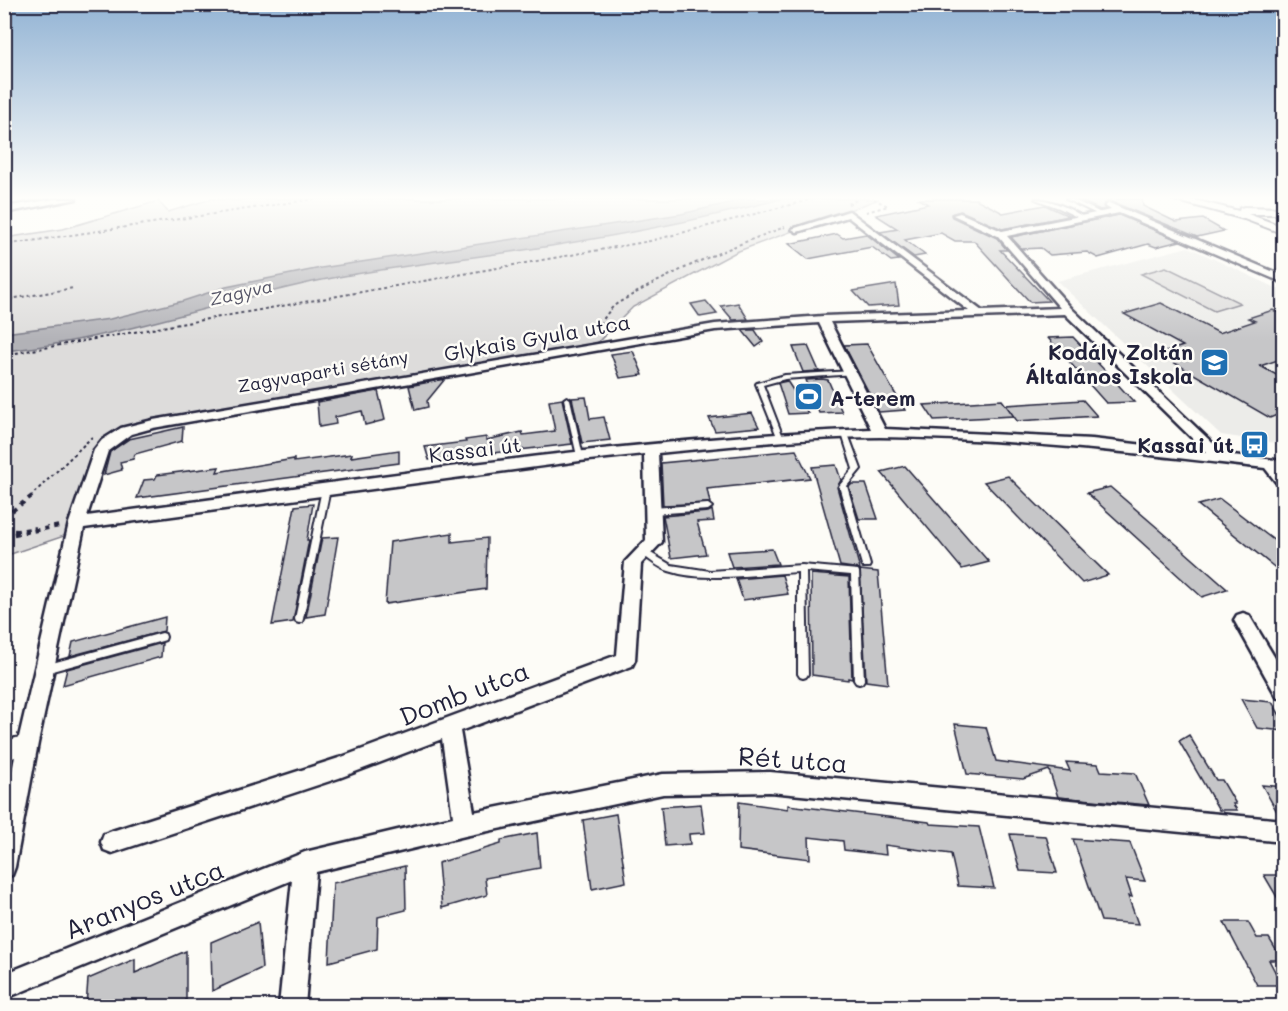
<svg xmlns="http://www.w3.org/2000/svg" width="1288" height="1011" viewBox="0 0 1288 1011" font-family="Mali,sans-serif">
<style>
.built{fill:#ecece9}
.green{fill:#dddcdb;stroke:#807f8b;stroke-width:1.5}
.water{fill:#b2b2b7;stroke:#787885;stroke-width:1.5}
.building{fill:#c6c6c8;stroke:#22223b;stroke-width:1.5}
.lines{fill:none;stroke-linecap:round;stroke-linejoin:round}
.service-casing{stroke:#22223b;stroke-width:4}
.minor-casing{stroke:#22223b;stroke-width:5}
.tertiary-casing{stroke:#22223b;stroke-width:4}
.path-far1{stroke:#22223b;stroke-width:2;stroke-dasharray:3 3;stroke-linecap:butt}
.path{stroke:#22223b;stroke-width:4;stroke-dasharray:5 5;stroke-linecap:butt}
.service{fill:#fdfcf7;fill-rule:evenodd}
.minor{fill:#fdfcf7;fill-rule:evenodd}
.tertiary{fill:#fdfcf7;fill-rule:evenodd}
.labels{text-anchor:middle;dominant-baseline:central;stroke-width:5;stroke-linejoin:round;paint-order:stroke}
.far-water-label{font-size:18px;font-style:italic;fill:#545466;stroke:#fdfcf7}
.far-street-label{font-size:18px;fill:#22223b;stroke:#fdfcf7}
.street-label{font-size:21px;fill:#22223b;stroke:#fdfcf7}
.poi-label{font-size:21px;font-weight:bold;fill:#22223b;stroke:#fdfcf7;text-anchor:end}
.near-street-label{font-size:26px;fill:#22223b;stroke:#fdfcf7}
</style>
<rect width="100%" height="100%" fill="#fdfcf7"/>
<filter id="ink" filterUnits="userSpaceOnUse"><feTurbulence type="fractalNoise" baseFrequency=".0167" numOctaves="2"/><feDisplacementMap in="SourceGraphic" scale="12" xChannelSelector="R" yChannelSelector="G"/><feConvolveMatrix kernelMatrix="1 2 1 2 8 2 1 2 1" color-interpolation-filters="sRGB"/></filter>
<g filter="url(#ink)">
<polygon class="built" points="1188,247 1283,291 1283,444 1221,435 1057,281"/>
<g class="green">
<polygon points="211,199 237,201 245,199 879,199 736,252 633,307 596,344 532,360 157,425 127,434 102,455 82,530 5,556 5,238 63,229 158,201 168,212"/>
<polygon points="1166,267 1240,303 1214,311 1141,274"/>
</g>
<path class="water" d="M747 199H781C705 219 628 234 551 246 475 258 398 265 322 280 216 302 113 340 5 351V333L110 319 183 301 226 287 321 268 681 214Z"/>
<g class="building">
<polygon points="919,199 976,199 1003,213 1045,205 1069,216 1002,229 961,211 951,214 952,217 997,238 1007,250 1000,250 1049,301 1030,302 974,241 955,241 941,233 905,240 925,255 914,257 880,232 898,229 876,215 928,204"/>
<polygon points="1078,199 1142,199 1143,206 1176,222 1203,219 1224,231 1197,237 1110,201 1104,204 1105,209 1100,210"/>
<polygon points="1119,215 1180,241 1156,247 1148,244 1098,258 1087,252 1050,255 1041,248 1022,249 1011,237"/>
<polygon points="837,234 843,238 866,234 899,260 891,261 872,247 808,259 789,244"/>
<polygon points="896,284 899,305 868,307 853,291"/>
<polygon points="706,301 717,314 700,317 691,304"/>
<polygon points="738,303 748,319 733,320 721,306"/>
<polygon points="1161,303 1219,333 1255,321 1248,318 1273,310 1284,316 1284,358 1260,366 1284,379 1284,412 1270,418 1159,354 1183,346 1124,314"/>
<polygon points="742,330 755,330 763,342 756,347"/>
<polygon points="1073,337 1111,377 1134,402 1106,403 1048,338"/>
<polygon points="867,344 893,390 905,410 879,412 844,345"/>
<polygon points="808,346 819,371 803,372 793,347"/>
<polygon points="633,351 643,375 620,378 611,354"/>
<polygon points="445,379 427,401 428,407 415,410 409,386"/>
<polygon points="822,379 828,380 842,412 819,413 806,380"/>
<polygon points="787,381 808,413 788,414 778,383"/>
<polygon points="378,391 385,420 365,425 362,411 335,417 336,424 319,427 317,402"/>
<polygon points="586,397 590,419 604,417 610,440 582,443 572,398"/>
<polygon points="562,399 572,444 429,460 425,447 466,442 465,440 486,437 486,440 522,432 523,435 555,431 549,401"/>
<polygon points="1002,400 1014,416 934,420 924,405"/>
<polygon points="1083,400 1097,416 1017,421 1006,405"/>
<polygon points="752,413 759,427 715,431 709,418"/>
<polygon points="183,427 182,441 135,454 133,459 120,462 122,470 104,475 110,452 129,439"/>
<polygon points="399,450 399,463 137,498 144,480 155,479 157,475 219,467 217,472 294,459 294,462 352,454 351,457"/>
<polygon points="796,450 810,478 707,489 710,503 663,505 661,463"/>
<polygon points="836,465 841,480 837,487 860,569 840,566 812,467"/>
<polygon points="905,466 946,513 989,562 962,569 881,472"/>
<polygon points="1008,476 1025,493 1108,575 1082,583 984,482"/>
<polygon points="852,484 866,484 878,519 859,519 849,487"/>
<polygon points="1110,487 1167,536 1227,589 1202,597 1087,493"/>
<polygon points="1220,499 1284,548 1284,575 1198,505"/>
<polygon points="313,504 307,540 309,540 293,622 272,625 295,506"/>
<polygon points="712,510 714,521 697,522 706,554 671,558 663,516 708,512"/>
<polygon points="452,533 452,542 487,538 486,589 385,604 390,542"/>
<polygon points="338,537 325,614 306,617 322,538"/>
<polygon points="772,549 778,564 732,567 727,552"/>
<polygon points="860,570 878,572 888,684 866,681"/>
<polygon points="811,574 849,577 852,679 848,678 848,680 812,675"/>
<polygon points="782,575 788,594 743,600 736,579"/>
<polygon points="165,617 164,631 70,656 73,642"/>
<polygon points="162,643 161,657 63,685 67,669"/>
<polygon points="1241,699 1272,702 1284,722 1284,731 1257,728"/>
<polygon points="955,724 986,727 996,761 1070,771 1066,762 1098,764 1101,771 1135,773 1149,805 1058,797 1049,770 1023,779 967,774"/>
<polygon points="1189,735 1216,780 1222,780 1236,804 1233,804 1237,810 1219,810 1179,741"/>
<polygon points="1262,785 1284,787 1284,818 1280,817"/>
<polygon points="739,802 788,809 788,805 929,822 930,824 979,827 994,888 958,886 951,854 885,845 886,855 844,850 843,841 809,837 810,859 738,850"/>
<polygon points="701,804 705,833 689,834 690,844 665,846 661,807"/>
<polygon points="616,814 626,882 592,889 583,820"/>
<polygon points="537,833 540,868 485,878 487,895 442,908 438,863 501,844 501,840"/>
<polygon points="1010,834 1046,836 1057,873 1020,871"/>
<polygon points="1073,839 1130,843 1145,881 1126,879 1132,897 1128,896 1138,924 1101,921"/>
<polygon points="405,866 406,910 378,917 377,949 329,962 333,883"/>
<polygon points="1264,875 1284,875 1284,909"/>
<polygon points="258,922 262,968 212,991 211,942"/>
<polygon points="1224,922 1248,922 1257,938 1269,938 1282,960 1269,960 1282,985 1257,985"/>
<polygon points="186,951 186,1006 86,1006 88,979 135,959 135,973"/>
</g>
<g class="lines">
<defs>
<g id="service">
<path d="M1035 199C1052 199 1071 209 1085 218L1081 219 1059 208Z"/>
<polygon points="1066,199 1072,199 1103,214 1099,215"/>
<polygon points="852,371 854,372 854,374 785,379 763,385 783,437 780,439 778,439 756,384 757,383 785,375"/>
<polygon points="567,397 570,399 583,456 580,458 577,456 564,399"/>
<polygon points="843,432 847,432 848,434 861,469 847,486 870,565 869,567 863,567 862,565 839,486 853,469 842,434"/>
<polygon points="326,486 330,489 303,619 302,622 299,623 296,622 295,619 322,489"/>
<polygon points="708,504 712,507 708,510 653,514 649,511 653,508"/>
<path d="M644 549 671 565 710 571 802 565 858 570 859 572 864 680 862 683 859 684 856 683 854 680 851 575 806 571 808 674 806 677 803 678 800 677 798 674V572C759 574 705 583 669 571 659 568 650 560 641 554L640 552 641 550Z"/>
<polygon points="162,633 165,634 166,637 165,640 162,641 45,673 42,672 40,669 42,666 45,665"/>
</g>
<g id="minor">
<polygon points="55,199 76,199 4,213 4,207"/>
<path d="M1109 203 1284 276V283L1119 213 1007 236 1072 309 1224 454 1284 461V487L1279 486 1265 468C1137 453 1009 438 880 437 806 437 732 446 658 453L662 542 641 564 635 660 632 666 460 731 474 812 663 774 770 772 1284 820V842L770 792 663 794 465 836 316 872 305 1006H279L292 880 4 999V974L305 852 453 817 442 739 339 778 112 853 104 850 101 842 104 834 112 831 339 758 617 655 625 562 646 540 644 454 580 461 84 528 38 743 15 867 12 875 4 878V809L15 757 4 761V742L19 737 69 523 94 450 102 440 121 428 153 420 715 324 823 316 969 311 848 217 797 232 792 229 849 211 982 311 1060 308 998 236 953 215 960 213 1002 231 1111 210 1105 206ZM1065 314 1206 452 1092 439 885 429 830 322ZM819 323 871 429C608 439 348 482 87 516L108 451 131 434 153 428 715 330Z"/>
<polygon points="1243,613 1249,615 1284,673 1284,699 1277,697 1234,620 1237,615"/>
</g>
<polygon id="tertiary" points="1171,199 1190,199 1239,211 1240,208 1244,207 1284,208 1284,214 1248,214 1284,227 1284,234 1244,219"/>
</defs>
<use href="#service" class="service-casing"/>
<use href="#minor" class="minor-casing"/>
<use href="#tertiary" class="tertiary-casing"/>
<g class="path-far1">
<polyline points="848,204 859,199"/>
<polyline points="866,212 888,206 874,199"/>
<polyline points="4,245 314,199"/>
<polyline points="4,300 74,288"/>
<path d="M587 336C601 329 605 311 618 303 671 272 727 248 785 227"/>
<polyline points="4,355 650,241 813,199"/>
<polyline points="30,497 92,437"/>
</g>
<g class="path">
<polyline points="4,517 32,496"/>
<polyline points="4,530 18,531 36,528"/>
<polyline points="4,536 60,526"/>
</g>
<use href="#service" class="service"/>
<use href="#minor" class="minor"/>
<use href="#tertiary" class="tertiary"/>
</g>
</g>
<linearGradient id="sky" x2="0" y2="1"><stop stop-color="#92b3d4"/><stop offset="0.58" stop-color="#fefefb"/><stop offset="1" stop-color="#fefefb" stop-opacity="0"/></linearGradient>
<rect width="1288" height="341" fill="url(#sky)"/>
<defs>
<symbol id="school-square" viewBox="-11 -11 22 22"><rect x="-9" y="-9" width="18" height="18" rx="4" fill="#1f6fb2" stroke="#fdfcf7"/><path d="M0-5L7-2L0 1L-7-2ZM-4 1L0 2.5L4 1V4Q0 6-4 4Z" fill="#fff"/></symbol>
<symbol id="stadium-square" viewBox="-11 -11 22 22"><rect x="-9" y="-9" width="18" height="18" rx="4" fill="#1f6fb2" stroke="#fdfcf7"/><path d="M0-5a6.5 5 0 1 0 0 10a6.5 5 0 1 0 0-10ZM-3.5-1.8h7v3.6h-7Z" fill="#fff"/></symbol>
<symbol id="bus-square" viewBox="-11 -11 22 22"><rect x="-9" y="-9" width="18" height="18" rx="4" fill="#1f6fb2" stroke="#fdfcf7"/><path d="M-5-6H5V4H4V6H2V4H-2V6H-4V4H-5ZM-3.5-4V0h7V-4ZM-3.5 1.2v1.5H-2V1.2ZM2 1.2v1.5H3.5V1.2Z" fill="#fff"/></symbol>
</defs>
<g fill-rule="evenodd">
<use href="#school-square" x="1198" y="346" width="33" height="33"/>
<use href="#stadium-square" x="792" y="380" width="33" height="33"/>
<use href="#bus-square" x="1238" y="428" width="33" height="33"/>
</g>
<g class="labels">
<g class="far-water-label">
<text transform="translate(241 292) rotate(-13)">Zagyva</text>
</g>
<g class="far-street-label">
<text transform="translate(323 371) rotate(-10)">Zagyvaparti sétány</text>
</g>
<g class="street-label">
<text transform="translate(537 337) rotate(-10)">Glykais Gyula utca</text>
<text transform="translate(475 449) rotate(-7)">Kassai út</text>
</g>
<g class="poi-label">
<text x="1193" y="351">Kodály Zoltán<tspan x="1193" dy="24">Általános Iskola</tspan></text>
<text x="830" y="397" text-anchor="start">A-terem</text>
<text x="1234" y="444">Kassai út</text>
</g>
<g class="near-street-label">
<text transform="translate(464 693) rotate(-21)">Domb utca</text>
<text transform="translate(793 759) rotate(4)">Rét utca</text>
<text transform="translate(144 899) rotate(-22)">Aranyos utca</text>
</g>
</g>
<rect width="1288" height="1011" fill="none" stroke="#fdfcf7" stroke-width="24"/>
<rect x="12" y="12" width="1264" height="987" fill="none" stroke="#22223b" stroke-width="2" filter="url(#ink)"/>
</svg>
